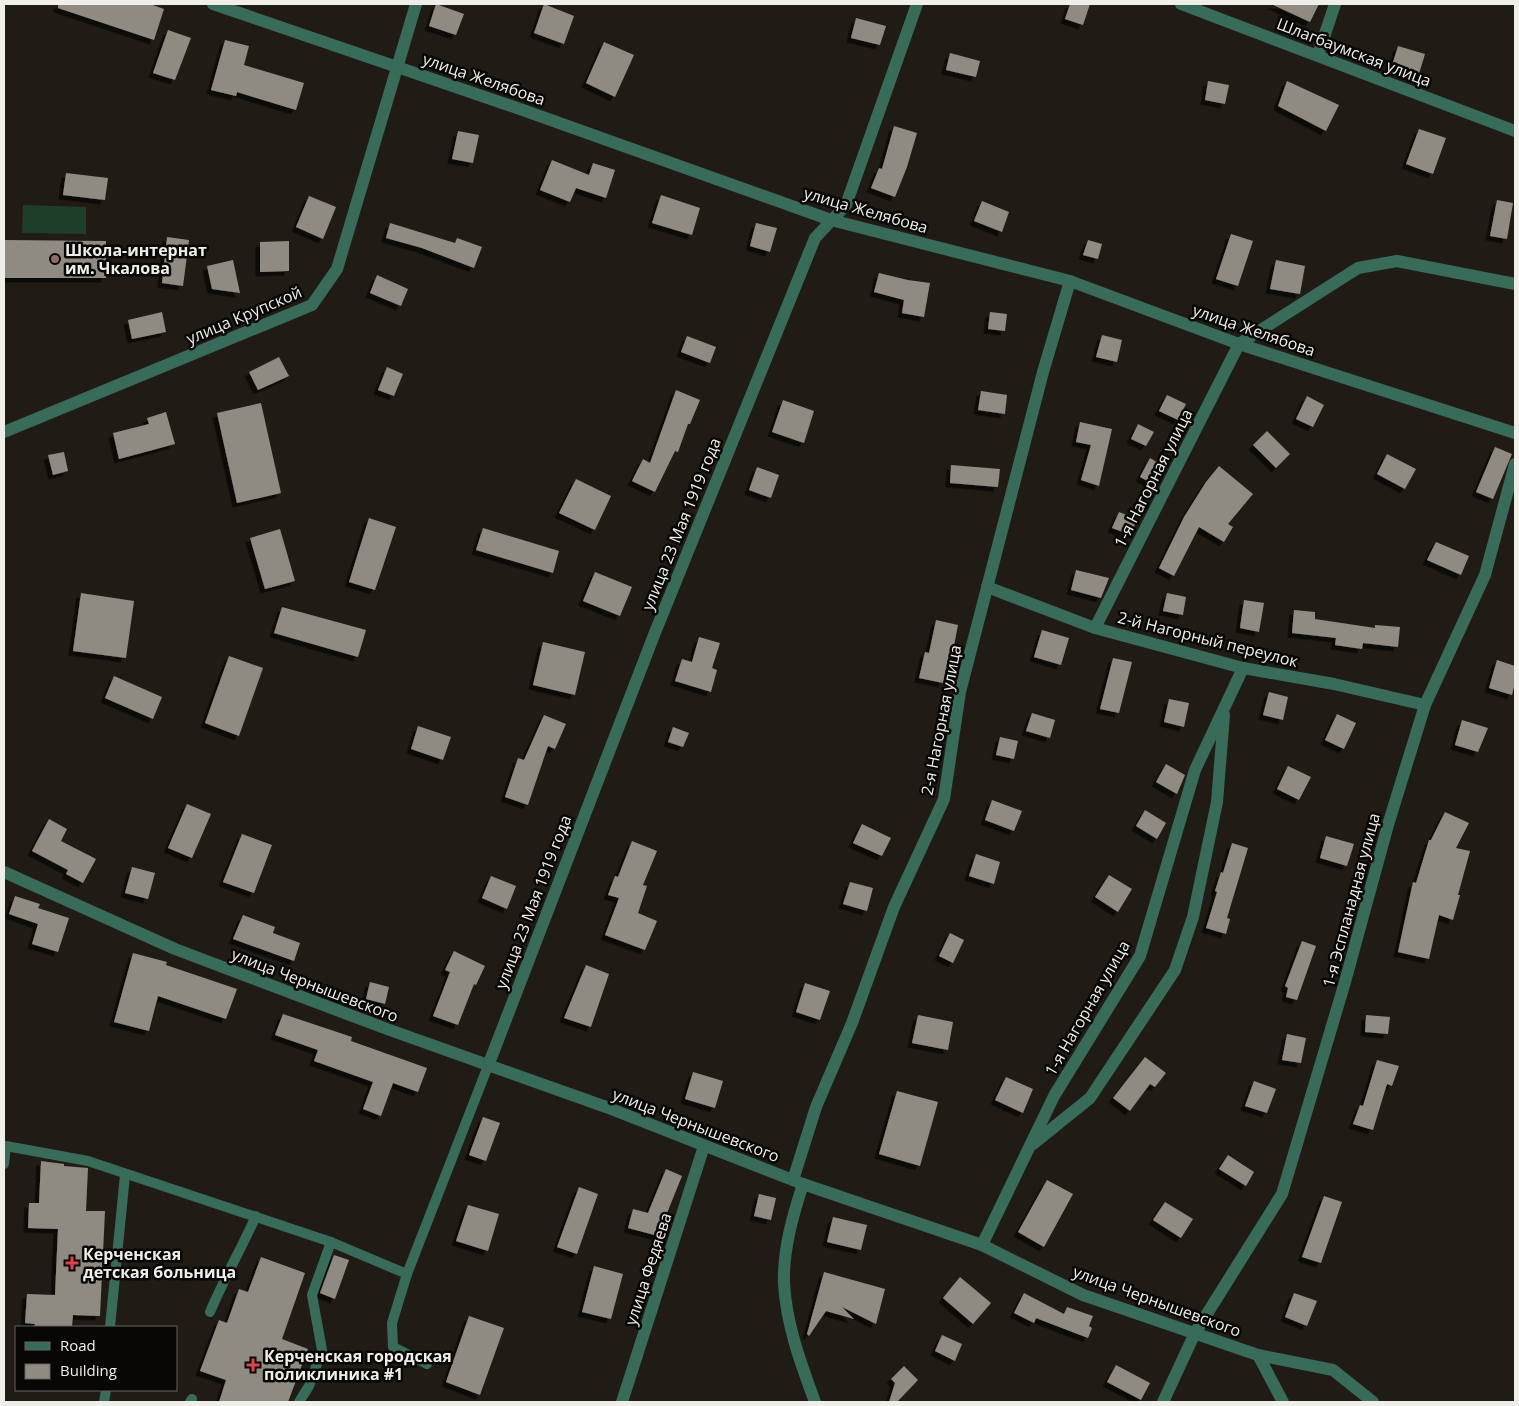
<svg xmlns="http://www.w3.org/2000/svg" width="1519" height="1406" viewBox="0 0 1519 1406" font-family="'Open Sans',sans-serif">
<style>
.green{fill:#1e3e29}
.building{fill:#908b82;filter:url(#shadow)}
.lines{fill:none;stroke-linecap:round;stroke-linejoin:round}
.service{stroke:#386b5a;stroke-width:10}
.minor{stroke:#386b5a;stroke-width:12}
.education-dot{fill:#8d6e63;stroke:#080705;stroke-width:2}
.health-dot{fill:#e0444e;stroke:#080705;stroke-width:2}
.labels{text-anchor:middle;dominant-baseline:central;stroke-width:5;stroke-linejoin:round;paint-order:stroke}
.street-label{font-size:16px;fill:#f0eee9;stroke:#080705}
.poi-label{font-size:16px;font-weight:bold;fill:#f0eee9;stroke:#080705;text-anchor:start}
</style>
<defs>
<filter id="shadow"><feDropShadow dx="-4.5" dy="4.5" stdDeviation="0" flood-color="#0009"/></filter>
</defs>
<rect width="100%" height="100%" fill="#201c15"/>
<polygon class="green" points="23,205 86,207 86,234 22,233"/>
<g class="building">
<polygon points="58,4 150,4 164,9 154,40 58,8"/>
<polygon points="436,4 464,14 456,35 429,26"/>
<polygon points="544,4 574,16 564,44 534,33"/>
<polygon points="1070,4 1090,4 1083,25 1065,19"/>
<polygon points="1271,4 1319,4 1310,22"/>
<polygon points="856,18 886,26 880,45 851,38"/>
<polygon points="168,30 191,38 175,80 153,73"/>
<polygon points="225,40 249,46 244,65 304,83 296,110 237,92 236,96 211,90"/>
<polygon points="604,42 634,55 615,97 586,83"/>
<polygon points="1398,46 1425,54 1418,77 1391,69"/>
<polygon points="950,53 980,61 976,77 946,70"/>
<polygon points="1208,81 1229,85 1225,104 1205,100"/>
<polygon points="1287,81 1339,105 1326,131 1278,106"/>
<polygon points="894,126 917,133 907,167 895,197 871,188 879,168 882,169"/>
<polygon points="1419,129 1446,138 1433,174 1406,164"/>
<polygon points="458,131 479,135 473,163 452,159"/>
<polygon points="552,160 589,175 593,163 615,170 606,198 576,188 570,202 540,190"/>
<polygon points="66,173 108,178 105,200 63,195"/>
<polygon points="661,195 700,208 692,235 652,223"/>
<polygon points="309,196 336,207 323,239 296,227"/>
<polygon points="1497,200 1513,203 1507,239 1490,236"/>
<polygon points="982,201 1009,212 1002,232 974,221"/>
<polygon points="390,223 455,243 457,238 482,247 474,268 422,248 386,238"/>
<polygon points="756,223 777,228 770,252 750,246"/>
<polygon points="1231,234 1253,241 1238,286 1216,279"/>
<polygon points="167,237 189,240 183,286 162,283"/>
<polygon points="4,240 106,241 106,278 4,278"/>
<polygon points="1088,240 1102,244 1098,259 1083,255"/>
<polygon points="289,241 289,271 260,272 260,242"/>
<polygon points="233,260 240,293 212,289 207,266"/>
<polygon points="1276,260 1305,266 1300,294 1270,289"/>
<polygon points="879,273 908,280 930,283 924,317 902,313 904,300 874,292"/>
<polygon points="377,275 408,289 401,306 370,293"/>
<polygon points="162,312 166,332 132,339 128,320"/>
<polygon points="990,312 1007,314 1005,331 988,329"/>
<polygon points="1102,335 1122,340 1117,362 1096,357"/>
<polygon points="687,336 716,347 710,363 681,352"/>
<polygon points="279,357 289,376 258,390 249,372"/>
<polygon points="387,367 403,374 394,396 378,390"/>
<polygon points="676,390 700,400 690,424 688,424 678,452 675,451 655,492 632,481 643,459 650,463"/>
<polygon points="981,391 1007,395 1005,414 978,410"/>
<polygon points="1167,395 1186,404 1178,420 1159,411"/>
<polygon points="1307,396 1324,405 1313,427 1296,419"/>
<polygon points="783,400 814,411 804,443 772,432"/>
<polygon points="261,403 281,493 237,503 217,413"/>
<polygon points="166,412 175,444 119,459 113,433 149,424 147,418"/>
<polygon points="1080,422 1112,429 1099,486 1081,480 1091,445 1076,442"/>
<polygon points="1138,424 1154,432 1146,446 1131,439"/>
<polygon points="1267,431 1290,454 1276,468 1253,445"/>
<polygon points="1495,447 1512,454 1493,499 1476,492"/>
<polygon points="64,452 68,471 53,475 48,455"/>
<polygon points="1387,454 1416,469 1405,489 1377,474"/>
<polygon points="1150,458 1163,466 1153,484 1140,477"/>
<polygon points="951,465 1000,469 998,487 950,483"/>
<polygon points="1219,466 1253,494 1228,524 1233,527 1224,542 1199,527 1174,576 1159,568 1184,517 1206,482"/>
<polygon points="757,467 779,475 771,498 749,490"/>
<polygon points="576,479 611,496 595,530 559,513"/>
<polygon points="1119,512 1137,519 1131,535 1112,528"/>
<polygon points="369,518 396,527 375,590 349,582"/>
<polygon points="483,528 559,551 553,573 476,550"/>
<polygon points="280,529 295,581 265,589 250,538"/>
<polygon points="1436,542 1469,556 1461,575 1427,560"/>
<polygon points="1076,570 1109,578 1101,598 1071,590"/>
<polygon points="595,572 632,587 620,616 583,601"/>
<polygon points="81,593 134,601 126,658 73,651"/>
<polygon points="1167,593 1186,597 1183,615 1163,611"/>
<polygon points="1244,600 1264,603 1259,632 1240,628"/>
<polygon points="282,607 366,630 358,657 274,633"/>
<polygon points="1294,610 1315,612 1315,619 1375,628 1375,625 1400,627 1398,647 1363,643 1362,649 1335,645 1336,638 1292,633"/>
<polygon points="936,620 958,625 954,646 951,646 943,683 919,678 925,652 929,653"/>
<polygon points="1042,630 1069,638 1061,665 1034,657"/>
<polygon points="699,637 720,643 712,668 717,670 711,692 675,681 682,659 692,662"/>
<polygon points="543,642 585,652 575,695 533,685"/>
<polygon points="229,656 263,668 239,736 205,723"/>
<polygon points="1113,658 1132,662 1119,713 1100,709"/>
<polygon points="1497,660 1515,666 1515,683 1512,695 1489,688"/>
<polygon points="114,676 162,697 153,719 105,698"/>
<polygon points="1269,692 1288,697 1283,720 1263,715"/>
<polygon points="1169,699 1189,703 1184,727 1164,722"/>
<polygon points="1032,713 1055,720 1050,738 1026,731"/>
<polygon points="1337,714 1356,723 1344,749 1325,740"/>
<polygon points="544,715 566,724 555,749 548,746 528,805 505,797 518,758 524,760"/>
<polygon points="1462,720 1488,728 1478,752 1455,745"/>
<polygon points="418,726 451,737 443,760 411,749"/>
<polygon points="673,727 689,733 683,747 668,742"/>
<polygon points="1000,737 1018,741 1014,759 996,755"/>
<polygon points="1166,764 1185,775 1177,794 1156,782"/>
<polygon points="1288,766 1311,777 1299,800 1277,789"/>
<polygon points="992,800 1022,811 1014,831 985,820"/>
<polygon points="187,804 211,814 192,858 168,848"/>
<polygon points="1145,810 1166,823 1157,839 1136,826"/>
<polygon points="1445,812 1469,823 1456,848 1470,851 1458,895 1460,895 1453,920 1439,915 1429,959 1398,952 1413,882 1416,883 1429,840 1431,840"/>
<polygon points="49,819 67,829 61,841 96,859 83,883 66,874 68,870 32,851"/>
<polygon points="862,824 891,838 882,856 853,843"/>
<polygon points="242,834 272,845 254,893 223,882"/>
<polygon points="1326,836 1354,844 1347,866 1320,858"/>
<polygon points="632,841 657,851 643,885 647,886 638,913 657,921 645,950 605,935 619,898 608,895 615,876 618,877"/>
<polygon points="1232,843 1248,848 1227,918 1230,919 1226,934 1206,928 1217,892 1215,891 1221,872 1223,873"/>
<polygon points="976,854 1000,862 994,884 969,876"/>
<polygon points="132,867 155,873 148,899 125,893"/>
<polygon points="1109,875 1132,889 1118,912 1095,897"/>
<polygon points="491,876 516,886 507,909 482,898"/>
<polygon points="850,882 873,888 867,911 843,904"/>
<polygon points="15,896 40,904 38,908 69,918 58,952 32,944 38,924 9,914"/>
<polygon points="243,915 275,927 273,933 300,943 294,961 233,939"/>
<polygon points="950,933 964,940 953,963 939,956"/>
<polygon points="1302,941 1316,946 1297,1000 1286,997 1288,988 1285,986"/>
<polygon points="454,951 485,966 476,985 474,984 458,1025 433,1016 450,972 445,970"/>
<polygon points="133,953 167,962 166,965 237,989 226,1019 158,996 149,1031 114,1022"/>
<polygon points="586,965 609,974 591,1027 564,1018"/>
<polygon points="370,982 389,987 385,1004 366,999"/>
<polygon points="805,983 830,991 820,1020 796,1012"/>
<polygon points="283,1014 352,1037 351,1041 427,1068 418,1092 393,1083 381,1116 363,1109 373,1082 314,1061 318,1050 275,1035"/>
<polygon points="918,1015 953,1022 948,1050 912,1043"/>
<polygon points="1366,1015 1390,1017 1388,1034 1365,1032"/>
<polygon points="1287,1034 1306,1038 1301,1063 1282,1060"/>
<polygon points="1145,1057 1166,1073 1155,1087 1150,1084 1130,1111 1113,1098"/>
<polygon points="1377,1060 1399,1066 1392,1086 1387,1084 1373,1130 1353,1124 1360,1105 1363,1106"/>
<polygon points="693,1072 723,1081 715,1108 685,1099"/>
<polygon points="1006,1077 1033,1089 1023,1113 995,1100"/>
<polygon points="1254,1081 1276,1089 1267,1113 1245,1106"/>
<polygon points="897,1091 938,1102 920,1166 879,1154"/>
<polygon points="483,1117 500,1123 486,1161 469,1155"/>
<polygon points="1228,1155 1254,1172 1246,1186 1219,1169"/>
<polygon points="41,1161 64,1164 64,1166 88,1168 86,1211 105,1211 100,1316 73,1315 72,1327 34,1327 35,1324 25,1323 27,1294 55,1295 58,1229 28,1228 29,1203 39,1203"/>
<polygon points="666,1169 682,1176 665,1218 668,1218 662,1237 628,1228 633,1209 648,1213"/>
<polygon points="1047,1180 1073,1194 1044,1247 1018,1232"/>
<polygon points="579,1187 598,1194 577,1254 557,1247"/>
<polygon points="759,1194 776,1198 771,1220 754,1216"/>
<polygon points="1324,1196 1342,1202 1321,1263 1302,1257"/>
<polygon points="1165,1202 1193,1219 1181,1238 1153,1220"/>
<polygon points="468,1205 499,1214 488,1251 456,1241"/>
<polygon points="833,1217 867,1225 861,1250 827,1242"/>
<polygon points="334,1255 349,1260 335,1299 320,1293"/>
<polygon points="261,1257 305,1273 282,1339 308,1349 288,1402 219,1402 226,1380 200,1371 219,1320 227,1323 239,1289 248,1292"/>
<polygon points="594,1266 623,1274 611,1319 582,1312"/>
<polygon points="824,1272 885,1289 876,1324 842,1307 854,1319 826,1311 809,1336 807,1334"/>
<polygon points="960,1277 991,1303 973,1324 943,1298"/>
<polygon points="1024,1293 1064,1314 1067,1307 1093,1316 1089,1326 1092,1328 1088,1338 1036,1318 1034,1323 1014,1313"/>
<polygon points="1294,1293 1317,1301 1307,1326 1285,1317"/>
<polygon points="469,1316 504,1328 480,1395 446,1382"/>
<polygon points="942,1335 962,1344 955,1361 935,1351"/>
<polygon points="1116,1365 1150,1383 1141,1400 1107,1382"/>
<polygon points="904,1366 918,1380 897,1402 889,1402 895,1383 891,1379"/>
</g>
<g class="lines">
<g class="service">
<polyline points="4,1164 6,1146 88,1161 331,1242 407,1274"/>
<path d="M210 1312C224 1279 241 1249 256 1216"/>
<polyline points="110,1327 125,1175"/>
<polyline points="427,1364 393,1347 392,1323 407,1274 488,1066"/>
<polyline points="104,1402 106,1390"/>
<polyline points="190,1402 192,1399"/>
<polyline points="299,1402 309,1386 322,1350 312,1295 331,1242"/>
</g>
<g class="minor">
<polyline points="213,4 520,109 831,220 1070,281 1239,344 1515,433"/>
<polyline points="1181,4 1515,131"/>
<polyline points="1318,55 1335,4"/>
<polyline points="4,432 312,305 337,269 416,4"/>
<polyline points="987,587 1095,628 1243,668 1334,684 1425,705"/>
<polyline points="1095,628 1239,344 1358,268 1397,261 1515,284"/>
<polyline points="4,872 175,949 387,1029 606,1107 803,1184 982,1245 1083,1295 1258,1355 1333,1370 1373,1402"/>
<polyline points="488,1066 654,635 815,238 846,205 917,4"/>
<polyline points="1033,1144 1090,1098 1175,970 1193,917 1217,802 1224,715"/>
<polyline points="793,1180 816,1107 852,1023 894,907 944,799 960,692 1043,372 1070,281"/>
<path d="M803 1184C793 1215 783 1249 784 1283 786 1324 801 1364 815 1402"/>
<polyline points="982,1245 1054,1096 1140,956 1195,770 1243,668"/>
<polyline points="1258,1355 1283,1402"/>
<polyline points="622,1402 704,1146"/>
<polyline points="1163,1402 1195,1333 1282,1194 1345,982 1388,825 1425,705 1485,575 1515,464"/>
</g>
</g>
<circle class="education-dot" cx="55" cy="259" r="5"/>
<g class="health-dot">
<path d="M69.5 1255.5h5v5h5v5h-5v5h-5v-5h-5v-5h5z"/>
<path d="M250.5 1357.5h5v5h5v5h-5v5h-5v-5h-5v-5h5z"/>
</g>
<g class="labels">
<g class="street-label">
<text transform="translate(1354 52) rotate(21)">Шлагбаумская улица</text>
<text transform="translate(484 79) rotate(19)">улица Желябова</text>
<text transform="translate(866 210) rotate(16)">улица Желябова</text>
<text transform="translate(244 315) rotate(-23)">улица Крупской</text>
<text transform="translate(1254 330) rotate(19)">улица Желябова</text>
<text transform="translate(1153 478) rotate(-63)">1-я Нагорная улица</text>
<text transform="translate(681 524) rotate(-68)">улица 23 Мая 1919 года</text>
<text transform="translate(1208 639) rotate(14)">2-й Нагорный переулок</text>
<text transform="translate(941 720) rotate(-79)">2-я Нагорная улица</text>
<text transform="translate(1351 900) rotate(-75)">1-я Эспланадная улица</text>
<text transform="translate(533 902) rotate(-69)">улица 23 Мая 1919 года</text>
<text transform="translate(315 985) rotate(21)">улица Чернышевского</text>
<text transform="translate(1087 1008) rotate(-60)">1-я Нагорная улица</text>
<text transform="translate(696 1125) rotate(21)">улица Чернышевского</text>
<text transform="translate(648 1269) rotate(-72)">улица Федяева</text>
<text transform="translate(1157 1301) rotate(20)">улица Чернышевского</text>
</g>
<g class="poi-label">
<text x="65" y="250">Школа-интернат<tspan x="65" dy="18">им. Чкалова</tspan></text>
<text x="83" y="1254">Керченская<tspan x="83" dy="18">детская больница</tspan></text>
<text x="264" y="1356">Керченская городская<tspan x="264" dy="18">поликлиника #1</tspan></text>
</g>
</g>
<rect width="1519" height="1406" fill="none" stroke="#f0eee9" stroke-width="10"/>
<rect x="15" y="1326" width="162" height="65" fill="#080705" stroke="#656360"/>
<rect x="25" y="1342" width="25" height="8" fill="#386b5a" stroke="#656360"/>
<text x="60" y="1351" font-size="15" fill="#f0eee9">Road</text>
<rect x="25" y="1364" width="25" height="15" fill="#908b82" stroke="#656360"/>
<text x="60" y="1376" font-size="15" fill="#f0eee9">Building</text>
</svg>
